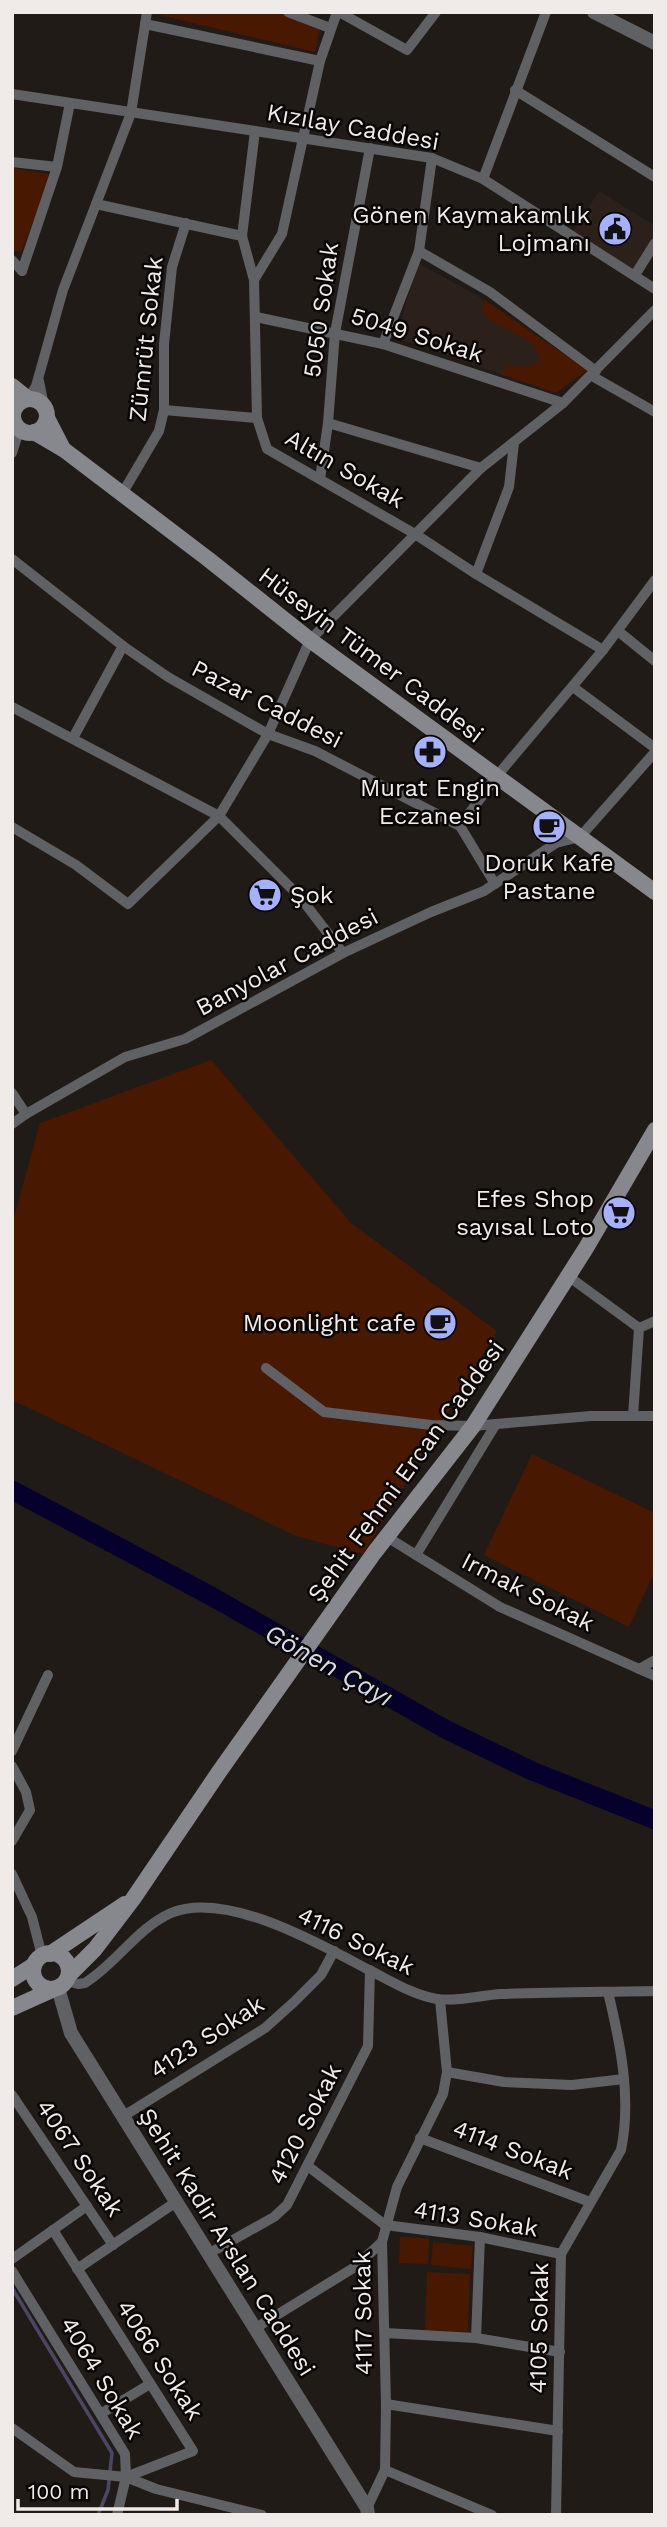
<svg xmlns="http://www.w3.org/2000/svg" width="667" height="2527" viewBox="0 0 667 2527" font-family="'Work Sans',sans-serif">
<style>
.built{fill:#2c201a}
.green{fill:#481800}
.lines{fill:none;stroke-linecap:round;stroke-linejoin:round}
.stream{stroke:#4c4665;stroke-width:3.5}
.river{stroke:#06002c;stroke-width:19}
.minor{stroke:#606164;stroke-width:10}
.tertiary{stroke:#606164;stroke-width:14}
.secondary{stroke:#87888d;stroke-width:16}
.labels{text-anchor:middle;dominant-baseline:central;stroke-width:5;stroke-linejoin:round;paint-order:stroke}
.street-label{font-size:24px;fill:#f0ebe9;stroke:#090606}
.poi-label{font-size:24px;fill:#f0ebe9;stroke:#090606;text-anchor:end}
.water-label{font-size:26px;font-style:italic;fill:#d6daef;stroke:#090606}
</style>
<rect width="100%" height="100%" fill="#211b18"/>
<g class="built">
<polygon points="599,191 655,226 655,238 634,271 573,232"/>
<polygon points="418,263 485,300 587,370 556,393 396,338"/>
</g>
<g class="green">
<polygon points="161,12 277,12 320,29 315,52 160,15"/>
<polygon points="12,168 49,174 40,204 21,252 12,251"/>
<path d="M485 300 587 370 556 393 500 374 508 365 530 367 540 361C535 331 493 333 482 310Z"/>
<polygon points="211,1060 351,1223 497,1331 363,1554 296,1536 12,1400 12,1224 40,1123"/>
<polygon points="532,1454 655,1513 655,1571 629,1627 484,1555"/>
<polygon points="400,2237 429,2238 428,2264 399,2263"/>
<polygon points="433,2242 473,2246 471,2269 431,2265"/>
<polygon points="427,2272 470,2274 468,2332 425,2330"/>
</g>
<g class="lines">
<polyline class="stream" points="12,2288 112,2453 108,2490 98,2515"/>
<polyline class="river" points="12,1490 211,1596 445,1729 532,1771 655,1820"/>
<g class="minor">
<polyline points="288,12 330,28"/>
<polyline points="339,12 407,50 436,12"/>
<polyline points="145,24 320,61"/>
<polyline points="515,90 655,177"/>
<polyline points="12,94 432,158 483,179 655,289"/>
<polyline points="255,131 242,236 254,280 257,418 267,449 415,534 476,574 603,650"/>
<polyline points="12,162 57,167"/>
<polyline points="483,179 546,12"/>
<polyline points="96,204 242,236"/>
<polyline points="419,251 490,292 596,371"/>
<polyline points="12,260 22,271"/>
<polyline points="22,271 57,167 70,103"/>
<polyline points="635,275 655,243"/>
<polyline points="254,280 282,234 320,61 337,12"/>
<polyline points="256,317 383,344 563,403"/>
<polyline points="383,344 419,251 432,158"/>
<polyline points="592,376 655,412"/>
<polyline points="39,381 44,406"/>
<polyline points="28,399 36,386 63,290 131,113 147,12"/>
<polyline points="164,410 257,418"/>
<polyline points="328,423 481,468"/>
<polyline points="12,453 17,437 17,427"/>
<polyline points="320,479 328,423 335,333 370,148"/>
<polyline points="122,494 159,431 164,410 164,344 172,267 186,223"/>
<polyline points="12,559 123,646 168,677 268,734 315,751 460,826 495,884"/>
<polyline points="476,574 509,487 514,443"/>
<polyline points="618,631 655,661"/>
<polyline points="573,687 655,748"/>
<polyline points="12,707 219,816 300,897 343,953"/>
<polyline points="73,738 123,646"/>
<polyline points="460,826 496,777 603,650 655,580"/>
<polyline points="12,827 76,865 128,904 219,816 268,734 310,640 481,468 563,403 655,310"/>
<polyline points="12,1093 26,1114"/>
<polyline points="12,1124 26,1114 125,1057 185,1039 343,953 431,912 484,891 556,843 580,837 655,752"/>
<polyline points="568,1276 639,1328"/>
<polyline points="266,1368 324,1412 431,1425 473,1426 591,1416 655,1416"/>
<polyline points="633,1416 639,1328 655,1321"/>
<polyline points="387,1537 500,1607 655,1676"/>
<polyline points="416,1555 496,1424"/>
<polyline points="639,1669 655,1660"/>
<polyline points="12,1751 48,1675"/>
<polyline points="12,1766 26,1792 30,1810 12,1841"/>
<polyline points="12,1874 32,1917 42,1956"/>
<path d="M67 1981 78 1984 85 1983C116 1964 137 1928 171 1913 226 1890 320 1944 369 1970 391 1981 413 1995 437 1999 457 2002 481 1995 501 1994 552 1992 603 1992 655 1991"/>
<polyline points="447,2072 504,2082 572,2085 624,2079"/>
<polyline points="12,2095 113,2245"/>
<polyline points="122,2117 265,2028 294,2002 321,1975 334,1951"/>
<polyline points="420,2138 590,2202"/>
<polyline points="309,2167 385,2225 480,2237 561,2254"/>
<polyline points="53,2230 193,2451 126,2477"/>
<polyline points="208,2254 274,2217 287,2205 368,2046 370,1970"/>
<polyline points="12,2259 87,2206"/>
<polyline points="77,2269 176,2202"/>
<polyline points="12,2271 125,2454 126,2477 117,2515"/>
<polyline points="254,2329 355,2267 382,2242"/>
<polyline points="385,2333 476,2338 560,2352"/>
<polyline points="476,2338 480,2237"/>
<polyline points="386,2404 558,2431"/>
<polyline points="102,2413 150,2384"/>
<polyline points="12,2428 74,2472 126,2477 156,2489 262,2515"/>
<polyline points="385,2470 492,2515"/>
<polyline points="367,2508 385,2470 386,2404 382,2242 397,2187 443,2094 447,2072 440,2000"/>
<path d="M556 2515 561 2254 621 2150C632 2098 620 2042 608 1992"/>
</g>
<g class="tertiary">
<polyline points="594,12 655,43"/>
<polyline points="58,1988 71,2033 367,2508 368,2515"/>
</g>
<g class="secondary">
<polyline points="12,386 28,399"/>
<circle cx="30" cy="416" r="17"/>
<polyline points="34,432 63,449 47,418"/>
<polyline points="63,449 208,559 310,640 655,892"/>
<circle cx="51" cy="1971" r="18"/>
<polyline points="50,1954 125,1904"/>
<polyline points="69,1975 95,1949 133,1899 219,1772 374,1553 473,1426 586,1248 655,1130"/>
<polyline points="12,1979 34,1965"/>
<polyline points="12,2008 52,1990"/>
</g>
</g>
<defs>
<symbol id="civic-disc" viewBox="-11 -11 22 22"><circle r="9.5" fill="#a6b1fc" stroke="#090606"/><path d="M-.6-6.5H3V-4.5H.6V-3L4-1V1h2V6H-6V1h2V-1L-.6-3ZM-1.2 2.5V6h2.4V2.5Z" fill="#111"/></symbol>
<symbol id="pharmacy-disc" viewBox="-11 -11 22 22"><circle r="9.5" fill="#a6b1fc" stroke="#090606"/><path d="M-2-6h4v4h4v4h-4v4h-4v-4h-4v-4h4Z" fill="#111"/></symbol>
<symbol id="cafe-disc" viewBox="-11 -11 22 22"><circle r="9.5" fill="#a6b1fc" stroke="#090606"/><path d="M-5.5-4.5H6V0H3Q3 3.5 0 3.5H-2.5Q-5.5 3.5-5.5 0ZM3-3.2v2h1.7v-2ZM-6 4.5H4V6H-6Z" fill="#111"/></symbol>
<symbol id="supermarket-disc" viewBox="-11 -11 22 22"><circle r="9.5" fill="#a6b1fc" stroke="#090606"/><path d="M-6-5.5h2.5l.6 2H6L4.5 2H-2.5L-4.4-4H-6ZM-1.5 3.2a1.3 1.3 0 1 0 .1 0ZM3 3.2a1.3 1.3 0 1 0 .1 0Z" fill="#111"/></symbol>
</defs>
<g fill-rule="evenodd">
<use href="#civic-disc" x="596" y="210" width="38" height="38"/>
<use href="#pharmacy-disc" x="411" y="733" width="38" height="38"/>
<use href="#cafe-disc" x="530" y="808" width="38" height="38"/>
<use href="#supermarket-disc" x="246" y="876" width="38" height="38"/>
<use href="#supermarket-disc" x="600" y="1194" width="38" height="38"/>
<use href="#cafe-disc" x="421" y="1304" width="38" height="38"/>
</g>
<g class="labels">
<g class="street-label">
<text transform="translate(353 127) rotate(10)">Kızılay Caddesi</text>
<text transform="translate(321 310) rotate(-82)">5050 Sokak</text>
<text transform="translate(417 335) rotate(17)">5049 Sokak</text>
<text transform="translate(146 339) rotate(-84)">Zümrüt Sokak</text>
<text transform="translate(345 469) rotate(30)">Altın Sokak</text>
<text transform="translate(371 655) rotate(37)">Hüseyin Tümer Caddesi</text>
<text transform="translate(267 704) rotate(27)">Pazar Caddesi</text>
<text transform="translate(287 962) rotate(-28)">Banyolar Caddesi</text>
<text transform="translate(406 1471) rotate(-54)">Şehit Fehmi Ercan Caddesi</text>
<text transform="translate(528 1592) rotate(27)">Irmak Sokak</text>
<text transform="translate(356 1941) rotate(26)">4116 Sokak</text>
<text transform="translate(207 2037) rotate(-33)">4123 Sokak</text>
<text transform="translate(305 2124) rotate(-63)">4120 Sokak</text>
<text transform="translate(513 2150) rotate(21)">4114 Sokak</text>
<text transform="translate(80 2158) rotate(56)">4067 Sokak</text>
<text transform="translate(476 2219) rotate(9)">4113 Sokak</text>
<text transform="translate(227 2242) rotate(58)">Şehit Kadir Arslan Caddesi</text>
<text transform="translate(363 2313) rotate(-91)">4117 Sokak</text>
<text transform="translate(539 2328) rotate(-89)">4105 Sokak</text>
<text transform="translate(160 2360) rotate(57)">4066 Sokak</text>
<text transform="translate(102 2378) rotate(59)">4064 Sokak</text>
</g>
<g class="poi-label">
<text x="590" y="215">Gönen Kaymakamlık<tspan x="590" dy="28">Lojmanı</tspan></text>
<text x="430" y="788" text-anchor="middle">Murat Engin<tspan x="430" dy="28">Eczanesi</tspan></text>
<text x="549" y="863" text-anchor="middle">Doruk Kafe<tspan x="549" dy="28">Pastane</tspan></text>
<text x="290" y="895" text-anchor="start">Şok</text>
<text x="594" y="1199">Efes Shop<tspan x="594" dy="28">sayısal Loto</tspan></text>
<text x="416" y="1323">Moonlight cafe</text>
</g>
<g class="water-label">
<text transform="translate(329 1665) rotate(29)">Gönen Çayı</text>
</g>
</g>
<rect width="667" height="2527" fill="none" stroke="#f0ebe9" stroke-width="28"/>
<path d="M18 2499v10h159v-10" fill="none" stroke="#f0ebe9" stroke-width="3.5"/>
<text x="28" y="2499" font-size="21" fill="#f0ebe9" stroke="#090606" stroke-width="5" paint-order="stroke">100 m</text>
</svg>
